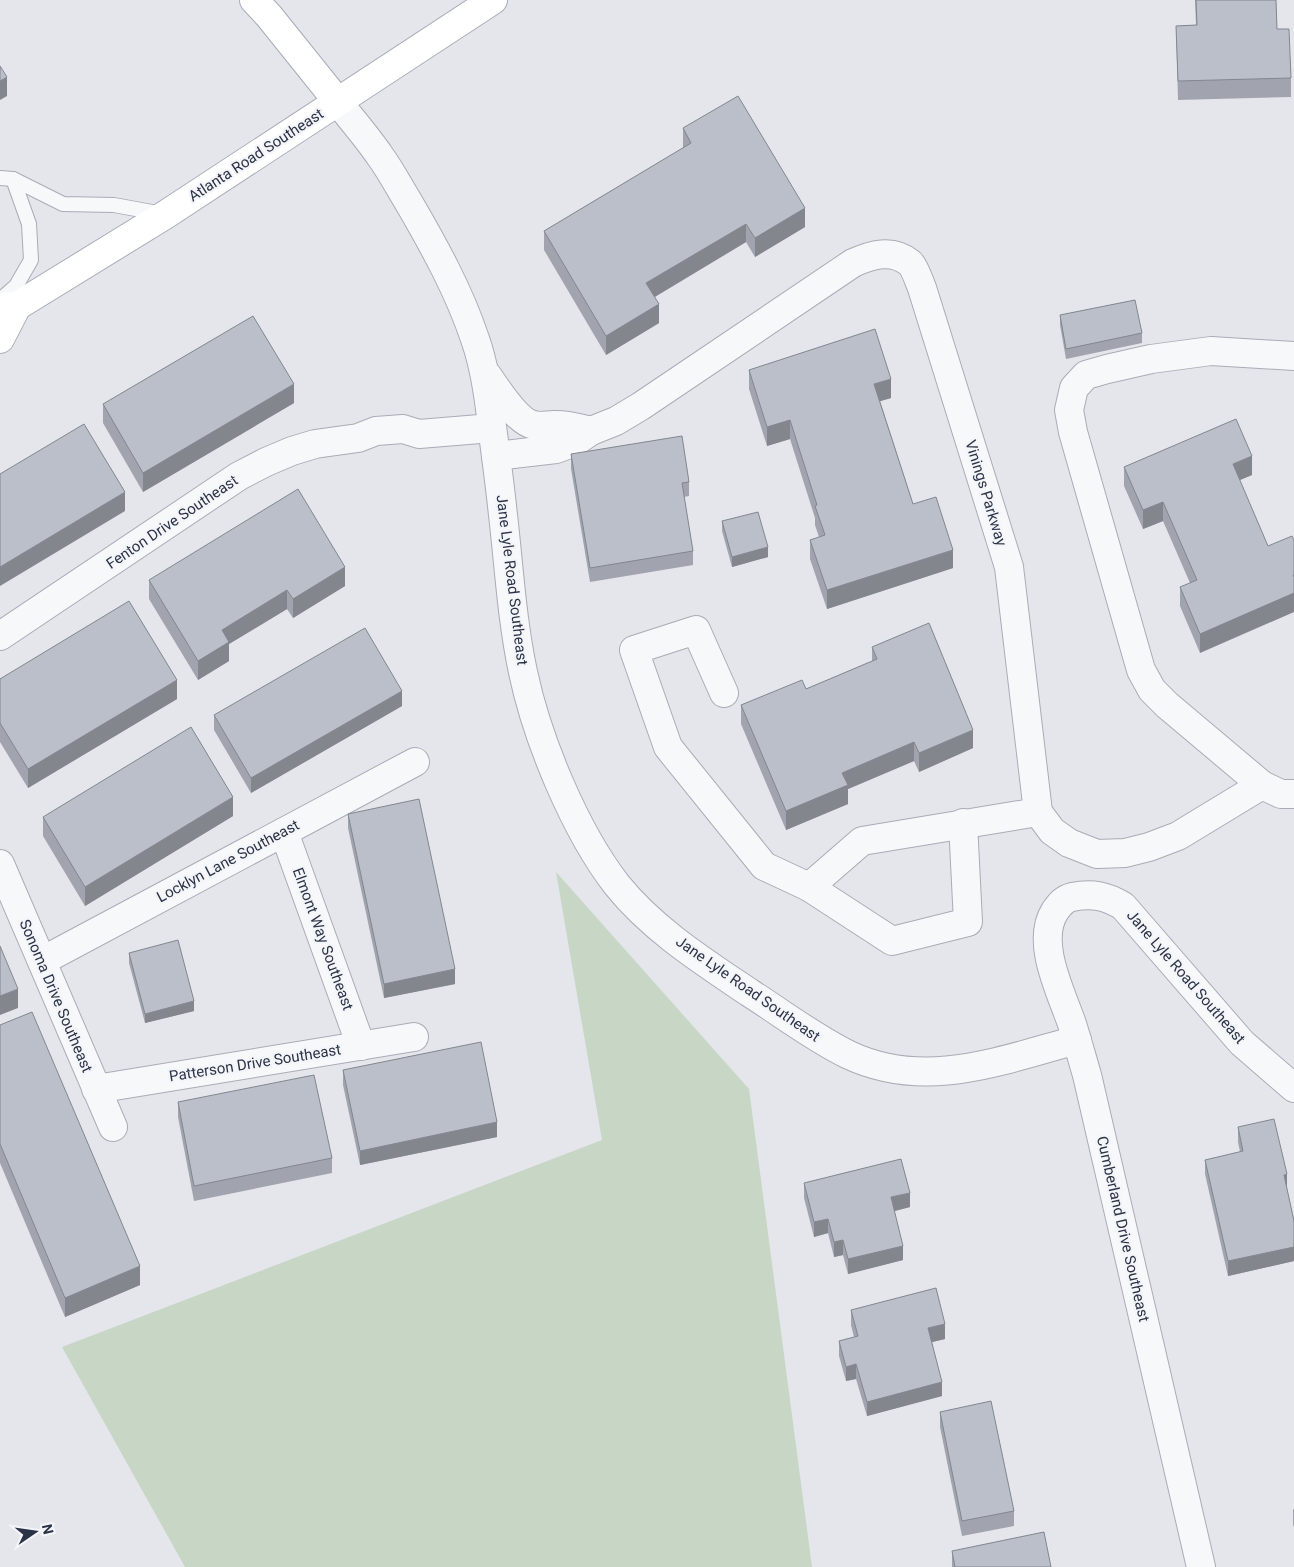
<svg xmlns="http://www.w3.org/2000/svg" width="1294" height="1567" viewBox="0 0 1294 1567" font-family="Roboto,sans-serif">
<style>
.green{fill:#c7d6c5}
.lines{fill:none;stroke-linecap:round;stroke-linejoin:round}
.lane-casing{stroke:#a8acb7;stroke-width:16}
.street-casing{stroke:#a8acb7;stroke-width:30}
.secondary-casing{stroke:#a8acb7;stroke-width:30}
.lane{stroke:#f7f8fa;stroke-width:14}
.street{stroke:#f7f8fa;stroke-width:28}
.secondary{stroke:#fff;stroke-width:28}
.wall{fill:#a1a4ae}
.shaded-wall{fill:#83868d}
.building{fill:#bbbfca;stroke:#83868d}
.labels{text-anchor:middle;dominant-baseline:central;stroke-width:4.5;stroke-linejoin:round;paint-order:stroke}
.street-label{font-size:15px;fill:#2a3245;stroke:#f4f5f9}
</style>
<rect width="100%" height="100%" fill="#e4e6ec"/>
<polygon class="green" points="556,872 749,1089 812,1567 185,1567 62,1347 602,1140"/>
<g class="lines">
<defs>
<g id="lane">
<polyline points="0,178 13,179 63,204 114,205 163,214"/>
<polyline points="0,300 16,286 31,260 29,224 13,179"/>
</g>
<g id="street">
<path d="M338 102C352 120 367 137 380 156 391 171 399 187 409 203 434 246 459 291 475 339 485 367 489 397 492 426 496 456 500 486 503 515 509 567 512 621 523 672 537 739 575 831 617 885 652 929 704 962 750 993 783 1014 814 1038 849 1055 926 1091 1001 1060 1077 1040"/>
<polyline points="1294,356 1211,351 1151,359 1107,369 1086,375 1074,388 1069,410 1073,432 1141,670 1152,690 1167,705 1262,785 1281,794 1294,794"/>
<path d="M487 375C497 389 517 422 534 425 540 427 547 425 553 425 566 424 579 428 591 431"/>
<path d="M496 456 556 449 575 442 591 431 616 421 641 406 853 263C871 255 892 248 910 263 915 268 919 281 922 288L1009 567 1038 812 1052 831 1069 843 1097 854 1125 853 1149 847 1178 836 1262 785"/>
<polyline points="0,636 239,476 266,462 292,451 315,444 358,438 376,431 403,429 419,434 492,428"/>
<polyline points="724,693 696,630 634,650 668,747 764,866 809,887 892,941 968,922 963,823"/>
<polyline points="284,832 361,1046"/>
<polyline points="0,864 113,1127"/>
<polyline points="809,887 862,841 1038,812"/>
<polyline points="42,961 415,762"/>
<polyline points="96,1089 414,1037"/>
<path d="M1201 1567 1087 1075C1082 1058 1077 1040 1072 1024 1061 992 1035 942 1055 911 1060 904 1064 899 1072 897 1093 893 1106 896 1123 906L1242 1043 1294 1088"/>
</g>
<g id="secondary">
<polyline points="254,0 269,16 338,102"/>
<polyline points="0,307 17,306 165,215 493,0"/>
<polyline points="0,339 17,306"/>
</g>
</defs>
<use href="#lane" class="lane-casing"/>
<use href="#street" class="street-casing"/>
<use href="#secondary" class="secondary-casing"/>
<use href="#lane" class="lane"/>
<use href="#street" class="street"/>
<use href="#secondary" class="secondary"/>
</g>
<g class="wall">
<polygon points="1195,0 1276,0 1277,29 1291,78 1291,97 1178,100 1176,26 1196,25"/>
<polygon points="683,128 805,227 755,257 746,242 655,297 659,323 606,355 544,250 544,231 683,148"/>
<polygon points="1060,315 1142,333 1142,343 1066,359 1060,325"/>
<polygon points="749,370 891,398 880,401 913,504 953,568 827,609 810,559 810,540 819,537 815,525 815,518 790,439 767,446 749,389"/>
<polygon points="294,403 143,492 103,423 103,404"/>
<polygon points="571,454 689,482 689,496 684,497 693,551 693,565 590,582 571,469"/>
<polygon points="1124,467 1252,475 1239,480 1200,653 1180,606 1180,587 1190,583 1163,521 1143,529 1124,486"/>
<polygon points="722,521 768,557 732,567 722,531"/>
<polygon points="149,580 345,586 293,618 287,609 229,644 229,661 198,680 149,599"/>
<polygon points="872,647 973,748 919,772 914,761 848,789 848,804 786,830 741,724 741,705 806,689 872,661"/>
<polygon points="0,679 177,699 28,788 0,742"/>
<polygon points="402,706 251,793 214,730 214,715"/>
<polygon points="348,814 455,984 384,998 348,828"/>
<polygon points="233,816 85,906 43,836 43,817"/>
<polygon points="129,953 194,1011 145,1023 129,963"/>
<polygon points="0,1025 140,1285 65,1317 0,1163"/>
<polygon points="343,1070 497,1137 360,1165 343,1085"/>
<polygon points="178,1102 332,1158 332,1173 194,1201 178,1117"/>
<polygon points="1238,1127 1287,1189 1294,1221 1294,1261 1228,1276 1205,1174 1205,1160 1240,1152 1238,1142"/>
<polygon points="804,1183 910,1207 894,1211 903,1260 848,1274 843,1255 834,1257 828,1233 814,1237 804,1198"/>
<polygon points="851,1310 945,1339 932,1342 942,1396 867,1416 856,1379 846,1381 839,1356 839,1341 854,1337 851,1325"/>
<polygon points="940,1412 1014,1511 1014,1526 962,1536 940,1427"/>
<polygon points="1294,1509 1294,1527 1293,1525 1293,1510"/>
<polygon points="952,1551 1051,1567 952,1567"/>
</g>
<g class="shaded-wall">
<polygon points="7,77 7,96 0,100 0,81"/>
<polygon points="805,208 805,227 755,257 755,238"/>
<polygon points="746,224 746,242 646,302 646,283"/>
<polygon points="659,304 659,323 606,355 606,336"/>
<polygon points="891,379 891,398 874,403 874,384"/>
<polygon points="294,384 294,403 143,492 143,473"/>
<polygon points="790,420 790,439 767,446 767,427"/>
<polygon points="1252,456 1252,475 1233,483 1233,464"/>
<polygon points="125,492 125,511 0,586 0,567"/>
<polygon points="1163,502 1163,521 1143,529 1143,510"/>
<polygon points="768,547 768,557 732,567 732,557"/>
<polygon points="953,550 953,568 827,609 827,590"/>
<polygon points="345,567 345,586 293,618 293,599"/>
<polygon points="1294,575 1294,612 1200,653 1200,634"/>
<polygon points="287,590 287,609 229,644 229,661 198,680 198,661 222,630"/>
<polygon points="177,680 177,699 28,788 28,769"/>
<polygon points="402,691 402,706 251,793 251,778"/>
<polygon points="973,730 973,748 919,772 919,753"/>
<polygon points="914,742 914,761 848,789 848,804 786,830 786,811 842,773"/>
<polygon points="233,797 233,816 85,906 85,887"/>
<polygon points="455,969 455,984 384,998 384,984"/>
<polygon points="18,989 18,1008 0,1015 0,996"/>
<polygon points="194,1001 194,1011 145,1023 145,1014"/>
<polygon points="497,1122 497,1137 360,1165 360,1151"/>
<polygon points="1287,1174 1287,1189 1284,1190 1284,1175"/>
<polygon points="910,1193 910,1207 891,1212 891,1197"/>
<polygon points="828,1219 828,1233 814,1237 814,1222"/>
<polygon points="843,1240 843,1255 834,1257 834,1242"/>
<polygon points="903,1246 903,1260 848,1274 848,1259"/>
<polygon points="1294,1247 1294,1261 1228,1276 1228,1261"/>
<polygon points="140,1266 140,1285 65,1317 65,1298"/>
<polygon points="945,1324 945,1339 928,1343 928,1328"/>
<polygon points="856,1364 856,1379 846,1381 846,1367"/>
<polygon points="942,1382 942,1396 867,1416 867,1402"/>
</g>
<g class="building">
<polygon points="1196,0 1276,0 1277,29 1289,29 1291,78 1178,81 1176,26 1197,25"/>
<polygon points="0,66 7,77 0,81"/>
<polygon points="738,96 805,208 755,238 746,224 646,283 659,304 606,336 544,231 691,143 683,128"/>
<polygon points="1135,300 1142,333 1066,349 1060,315"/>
<polygon points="253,316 294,384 143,473 103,404"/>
<polygon points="875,329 891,379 874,384 913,504 936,497 953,550 827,590 810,540 825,535 815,506 817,505 790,420 767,427 749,370"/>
<polygon points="1236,419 1252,456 1233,464 1268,546 1292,536 1294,540 1294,575 1293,575 1294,577 1294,593 1200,634 1180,587 1197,580 1163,502 1143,510 1124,467"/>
<polygon points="84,424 125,492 0,567 0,474"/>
<polygon points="682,436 689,482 682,483 693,551 590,568 571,454"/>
<polygon points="298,489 345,567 293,599 287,590 222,630 229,642 198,661 149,580"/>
<polygon points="758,512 768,547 732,557 722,521"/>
<polygon points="129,601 177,680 28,769 0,723 0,679"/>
<polygon points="929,623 973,730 919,753 914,742 842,773 848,785 786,811 741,705 802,680 806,689 877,659 872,647"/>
<polygon points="365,628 402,691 251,778 214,715"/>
<polygon points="191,727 233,797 85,887 43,817"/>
<polygon points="419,799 455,969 384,984 348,814"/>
<polygon points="178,940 194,1001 145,1014 129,953"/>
<polygon points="0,946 18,989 0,996"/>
<polygon points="32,1012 140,1266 65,1298 0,1144 0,1025"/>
<polygon points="481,1042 497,1122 360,1151 343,1070"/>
<polygon points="314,1075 332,1158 194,1186 178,1102"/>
<polygon points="1274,1119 1287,1174 1284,1175 1294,1221 1294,1247 1228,1261 1205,1160 1243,1151 1238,1127"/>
<polygon points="901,1159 910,1193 891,1197 903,1246 848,1259 843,1240 834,1242 828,1219 814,1222 804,1183"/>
<polygon points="936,1288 945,1324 928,1328 942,1382 867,1402 856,1364 846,1367 839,1341 858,1336 851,1310"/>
<polygon points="991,1401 1014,1511 962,1521 940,1412"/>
<polygon points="1044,1532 1051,1567 955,1567 952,1551"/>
</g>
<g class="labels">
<g class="street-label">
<text transform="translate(256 155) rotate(-33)">Atlanta Road Southeast</text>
<text transform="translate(986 493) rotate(73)">Vinings Parkway</text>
<text transform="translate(172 522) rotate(-34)">Fenton Drive Southeast</text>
<text transform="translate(512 580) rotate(83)">Jane Lyle Road Southeast</text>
<text transform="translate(228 861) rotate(-28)">Locklyn Lane Southeast</text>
<text transform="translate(323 939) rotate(70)">Elmont Way Southeast</text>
<text transform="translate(1186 977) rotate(49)">Jane Lyle Road Southeast</text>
<text transform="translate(748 989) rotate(35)">Jane Lyle Road Southeast</text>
<text transform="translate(56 996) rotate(67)">Sonoma Drive Southeast</text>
<text transform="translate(255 1063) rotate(-9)">Patterson Drive Southeast</text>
<text transform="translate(1123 1229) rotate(77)">Cumberland Drive Southeast</text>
</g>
</g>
<g transform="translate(35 1532) rotate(77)" stroke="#f4f5f9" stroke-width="4" paint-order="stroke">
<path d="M0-4L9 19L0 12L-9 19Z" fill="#2a3245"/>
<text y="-8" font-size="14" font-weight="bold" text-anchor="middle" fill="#2a3245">N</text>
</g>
</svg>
